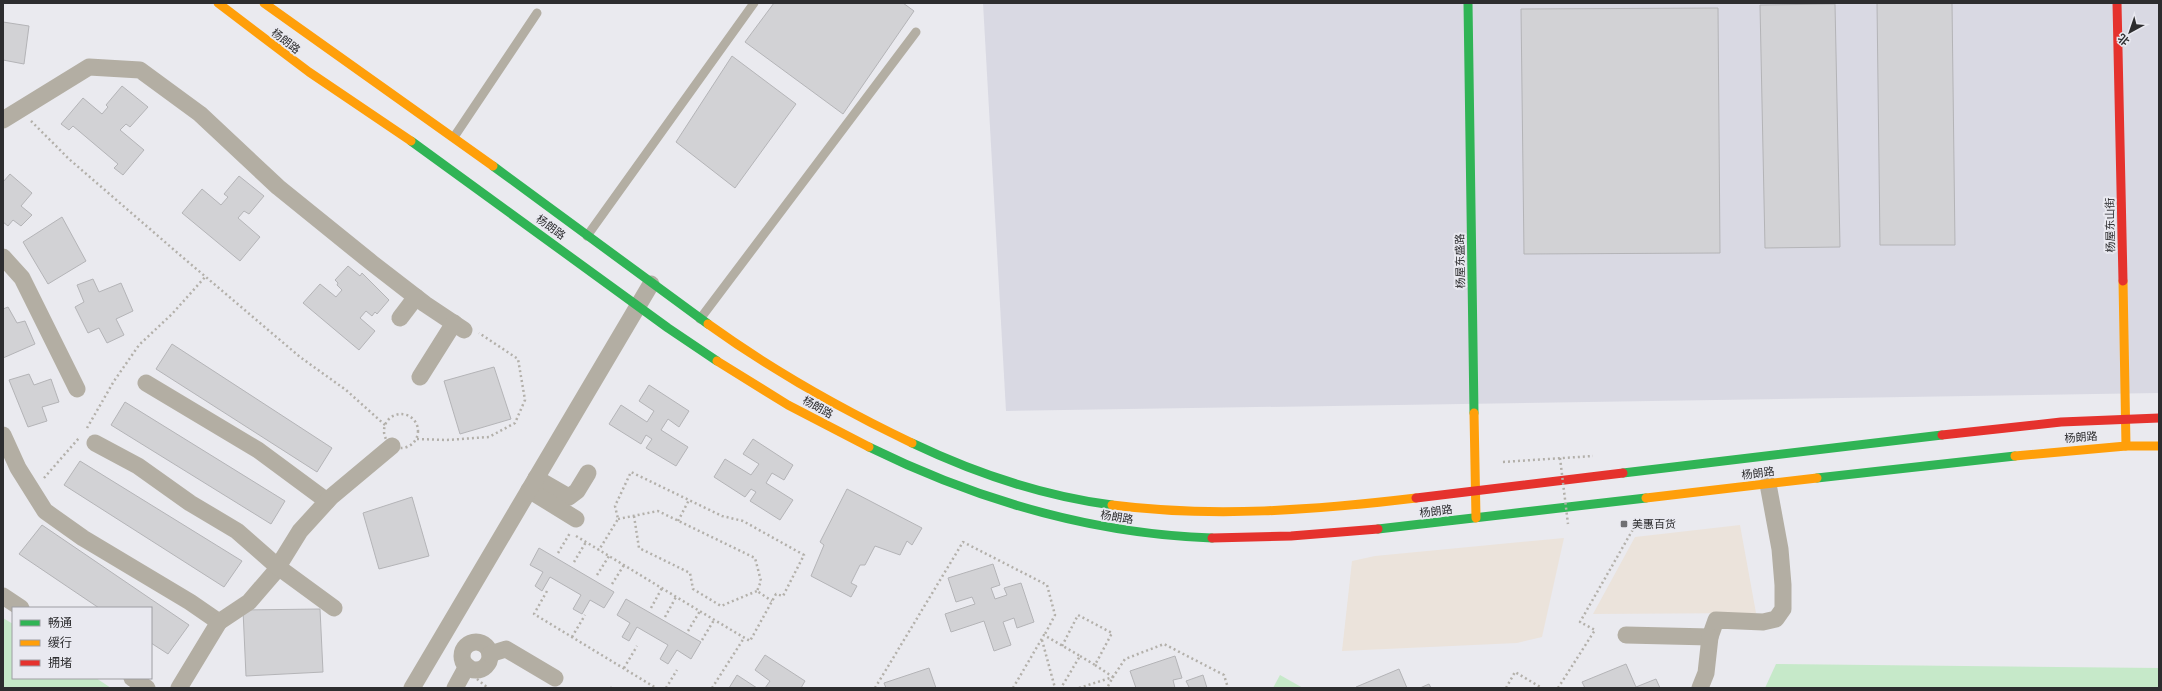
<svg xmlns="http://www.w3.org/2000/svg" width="2162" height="691" viewBox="0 0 2162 691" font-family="Ubuntu,'Noto Sans SC',sans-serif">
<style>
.commercial{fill:#ebe3db}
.built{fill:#d9d9e3}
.green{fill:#c6e9c9}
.building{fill:#d2d2d5;stroke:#b4b4b7}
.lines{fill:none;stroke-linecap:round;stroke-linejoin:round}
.path{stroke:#b3b0aa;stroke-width:2.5;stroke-dasharray:2 3;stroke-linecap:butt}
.lane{stroke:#b3aea3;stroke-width:9}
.street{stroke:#b3aea3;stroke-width:17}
.fast{stroke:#30b455;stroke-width:9}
.slow{stroke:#ff9f0a;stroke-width:9}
.jam{stroke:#e5322d;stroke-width:9}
.path-bridge{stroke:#b3b0aa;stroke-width:2.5;stroke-dasharray:2 3;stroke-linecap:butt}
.poi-dot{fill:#6f6f72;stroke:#e9e9f0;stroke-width:1.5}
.labels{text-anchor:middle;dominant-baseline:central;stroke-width:4;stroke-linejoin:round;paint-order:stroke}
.street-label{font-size:11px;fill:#2d2d2f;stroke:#e9e9f0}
.poi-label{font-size:11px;fill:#2d2d2f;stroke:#e9e9f0;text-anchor:start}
</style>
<rect width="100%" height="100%" fill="#eaeaef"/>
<g class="commercial">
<polygon points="1740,525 1756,613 1593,614 1635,537"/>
<polygon points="1564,538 1542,637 1517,643 1342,651 1352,561 1375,556"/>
</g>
<polygon class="built" points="983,3 2159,3 2159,393 1006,411"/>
<g class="green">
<polygon points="3,618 13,624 13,678 96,678 111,688 3,688"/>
<polygon points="1776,664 2159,668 2159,688 1765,688"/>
<polygon points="1280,675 1303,688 1273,688"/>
</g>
<g class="building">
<polygon points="774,3 903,3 914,11 843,114 745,42"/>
<polygon points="1877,3 1952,3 1955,245 1880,245"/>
<polygon points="1835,4 1840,247 1765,248 1760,5"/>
<polygon points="1718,8 1720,253 1524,254 1521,9"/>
<polygon points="3,22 29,26 24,64 3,60"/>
<polygon points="732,56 796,104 735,188 676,142"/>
<polygon points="122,86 148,107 130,127 126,124 120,130 144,150 123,175 114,168 118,164 73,126 69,130 61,124 83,98 102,114 108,107 106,105"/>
<polygon points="10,174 32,193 21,206 32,215 21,226 13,220 8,226 3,222 3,182"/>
<polygon points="239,176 264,196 249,214 244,211 238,218 260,237 240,261 182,213 202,189 221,205 228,197 224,194"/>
<polygon points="62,217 86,261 48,284 23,242"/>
<polygon points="348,266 360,276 362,273 389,300 377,314 375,312 372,316 366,311 360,318 375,331 359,350 303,303 320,284 336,297 342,290 337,285 338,283 335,280"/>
<polygon points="93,279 99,292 121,283 133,311 116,319 124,335 107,343 99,328 88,333 75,307 84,302 77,285"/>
<polygon points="8,307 17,323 25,321 35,344 3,358 3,309"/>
<polygon points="172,344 332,448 317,472 156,369"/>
<polygon points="494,367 511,419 460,434 444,381"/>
<polygon points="29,374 34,385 51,379 59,402 42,407 47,421 28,427 9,380"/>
<polygon points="649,385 689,411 679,427 668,419 661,430 688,447 676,466 646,448 652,439 646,435 641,444 609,424 621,405 647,422 654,411 639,401"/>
<polygon points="125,402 285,501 271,524 111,425"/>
<polygon points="753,439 793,465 784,480 772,473 766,483 793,500 780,520 750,501 756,492 751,489 745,497 714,477 725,459 751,475 759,464 743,454"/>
<polygon points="80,461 242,561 224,587 64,485"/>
<polygon points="847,489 922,528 912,545 907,541 900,555 875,546 865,565 860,565 851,583 857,586 851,597 811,576 824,545 820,542"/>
<polygon points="412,497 429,556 379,569 363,513"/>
<polygon points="42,525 189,625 168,654 151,643 151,608 99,608 19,554"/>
<polygon points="539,548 614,592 604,608 590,600 582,614 573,609 581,595 550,577 542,591 535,586 543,572 530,565"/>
<polygon points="993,564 1000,585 991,588 995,599 1007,595 1004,588 1021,583 1034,622 1017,628 1014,618 1003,622 1011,645 994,651 984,621 951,632 945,614 975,604 972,597 956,602 948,578"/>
<polygon points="626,599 701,642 691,659 677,650 668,664 660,659 668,645 637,627 629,641 622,637 630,623 617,615"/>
<polygon points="320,609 323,672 246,676 243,610"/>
<polygon points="765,655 805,681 801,688 765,688 770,681 755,670"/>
<polygon points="1175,656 1182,678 1173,680 1175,688 1136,688 1130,671"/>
<polygon points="1626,664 1636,687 1656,679 1660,688 1585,688 1582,682"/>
<polygon points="929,668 936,688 886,688 884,683"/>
<polygon points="1399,669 1407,688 1356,688 1356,687"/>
<polygon points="737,675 757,688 729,688"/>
<polygon points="1203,675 1207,688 1187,688 1189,687 1186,681"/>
<polygon points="1429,684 1431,688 1420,688"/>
</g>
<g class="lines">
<g class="path">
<polyline points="31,121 69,159 180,255 300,357 346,390 385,425"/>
<circle cx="401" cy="431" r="17"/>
<polyline points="87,428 114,381 139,345 172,314 206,276"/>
<polyline points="417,439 447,440 489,437 515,423 525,400 518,359 479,333"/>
<polyline points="1503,462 1593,456"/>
<polyline points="44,478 79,438"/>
<polyline points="634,516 639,548 690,573 693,589 721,606 757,591"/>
<polyline points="618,519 658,511 755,558 761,581 757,591 772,601"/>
<polyline points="678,521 689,500"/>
<path d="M576 536C634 571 692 607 750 641L776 594 783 596 804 555 743 521 722 516 631 472 615 506 618 519 599 550"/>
<polyline points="558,553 570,533"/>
<polyline points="574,562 586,542"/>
<polyline points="597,575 609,556"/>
<polyline points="612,584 624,565"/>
<polyline points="547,591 534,614 656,688"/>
<polyline points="651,608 662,588"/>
<polyline points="665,617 676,597"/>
<polyline points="688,631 700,611"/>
<polyline points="572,637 585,615"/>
<polyline points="702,640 714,620"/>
<polyline points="1042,640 1055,688"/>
<polyline points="1062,646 1078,615 1112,633 1095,665 1080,656"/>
<polyline points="1095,665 1113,677 1107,688"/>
<polyline points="624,668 637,646"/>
<polyline points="477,679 488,688"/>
<polyline points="610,688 612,688"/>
<polyline points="666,688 677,670"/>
<polyline points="712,688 744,638"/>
<polyline points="875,688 963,542 1047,585 1055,615 1044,636"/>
<polyline points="1013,688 1044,635 1080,656 1061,688"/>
<polyline points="1079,688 1113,677 1125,659 1164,644 1224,675 1228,688"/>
<polyline points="1506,688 1515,672 1542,688"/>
<polyline points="1558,688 1595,630 1580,622 1636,524 1635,518"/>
</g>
<g class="lane">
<polyline points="454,137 537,13"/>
<polyline points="587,236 754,3"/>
<polyline points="700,319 916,32"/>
</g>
<g class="street">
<polyline points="3,120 89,67 140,70 200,114 278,187 372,263 425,304 464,330"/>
<polyline points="3,257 22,278 77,389"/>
<polyline points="400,318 416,297"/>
<polyline points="420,377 454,323"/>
<polyline points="146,383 258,450 327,501"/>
<polyline points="3,435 18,468 45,511 83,538 190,602 219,622 249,602 274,573 300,531 331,497 392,446"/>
<polyline points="95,443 138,466 190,503 237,531 278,567 334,608"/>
<polyline points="536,478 569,497 577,491 588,473"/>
<polyline points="529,490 576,519"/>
<polyline points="3,596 21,608"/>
<polyline points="1626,635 1710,637 1716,620 1763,622 1776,619 1783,609 1783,585 1780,549 1768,484"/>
<circle cx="476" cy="656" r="14"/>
<polyline points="490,654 506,649 555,678"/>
<polyline points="132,678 147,688"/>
<polyline points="179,688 219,622"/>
<polyline points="412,688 651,284"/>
<polyline points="455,688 467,666"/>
<polyline points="1700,688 1706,673 1710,637"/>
</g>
<g class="fast">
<polyline points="1468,3 1474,413"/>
<polyline points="411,141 668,328 717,361"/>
<polyline points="493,166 708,324"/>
<path d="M912 443C975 473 1043 496 1112 505"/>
<path d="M869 447C977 500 1091 534 1212 538"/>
<polyline points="1623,473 1942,435"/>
<polyline points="1817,478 2015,456"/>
<polyline points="1378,529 1646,498"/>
</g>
<g class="slow">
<polyline points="218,3 309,72 411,141"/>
<polyline points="264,3 493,166"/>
<polyline points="2123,281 2126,446"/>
<path d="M708 324C772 370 841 409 912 443"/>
<polyline points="717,361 788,405 869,447"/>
<polyline points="1474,413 1476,518"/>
<polyline points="2015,456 2126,446 2159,446"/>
<polyline points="1646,498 1817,478"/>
<path d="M1112 505C1214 518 1315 510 1416 498"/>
</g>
<g class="jam">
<polyline points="2117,3 2123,281"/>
<polyline points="1942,435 2061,422 2159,418"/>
<polyline points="1416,498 1623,473"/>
<polyline points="1212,538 1291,536 1378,529"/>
</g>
<polyline class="path-bridge" points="1560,458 1568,524"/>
</g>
<rect class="poi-dot" x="1620" y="520" width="8" height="8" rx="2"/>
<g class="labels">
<g class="street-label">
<text transform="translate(286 41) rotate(38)">杨朗路</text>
<text transform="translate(2110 225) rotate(-91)">杨屋东山街</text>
<text transform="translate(551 227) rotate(36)">杨朗路</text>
<text transform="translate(1460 261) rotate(-91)">杨屋东盛路</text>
<text transform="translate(818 407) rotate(29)">杨朗路</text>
<text transform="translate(2081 437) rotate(-4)">杨朗路</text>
<text transform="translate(1758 473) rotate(-7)">杨朗路</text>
<text transform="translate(1436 511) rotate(-7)">杨朗路</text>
<text transform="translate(1117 517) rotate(9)">杨朗路</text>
</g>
<g class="poi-label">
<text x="1632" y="524">美惠百货</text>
</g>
</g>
<rect width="2162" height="691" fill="none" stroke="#2d2d2f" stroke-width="8"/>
<rect x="12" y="607" width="140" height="72" fill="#e9e9f0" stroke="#9e9ea3"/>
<rect x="20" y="620" width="20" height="6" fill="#30b455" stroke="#9e9ea3"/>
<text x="48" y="627" font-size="12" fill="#2d2d2f">畅通</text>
<rect x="20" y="640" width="20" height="6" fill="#ff9f0a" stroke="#9e9ea3"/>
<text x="48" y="647" font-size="12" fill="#2d2d2f">缓行</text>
<rect x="20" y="660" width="20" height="6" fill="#e5322d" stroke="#9e9ea3"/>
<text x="48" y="667" font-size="12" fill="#2d2d2f">拥堵</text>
<g transform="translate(2130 32) rotate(220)" stroke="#e9e9f0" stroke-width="3" paint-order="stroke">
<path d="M0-3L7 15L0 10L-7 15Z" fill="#2d2d2f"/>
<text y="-6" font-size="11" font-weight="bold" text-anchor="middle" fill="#2d2d2f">北</text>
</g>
</svg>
